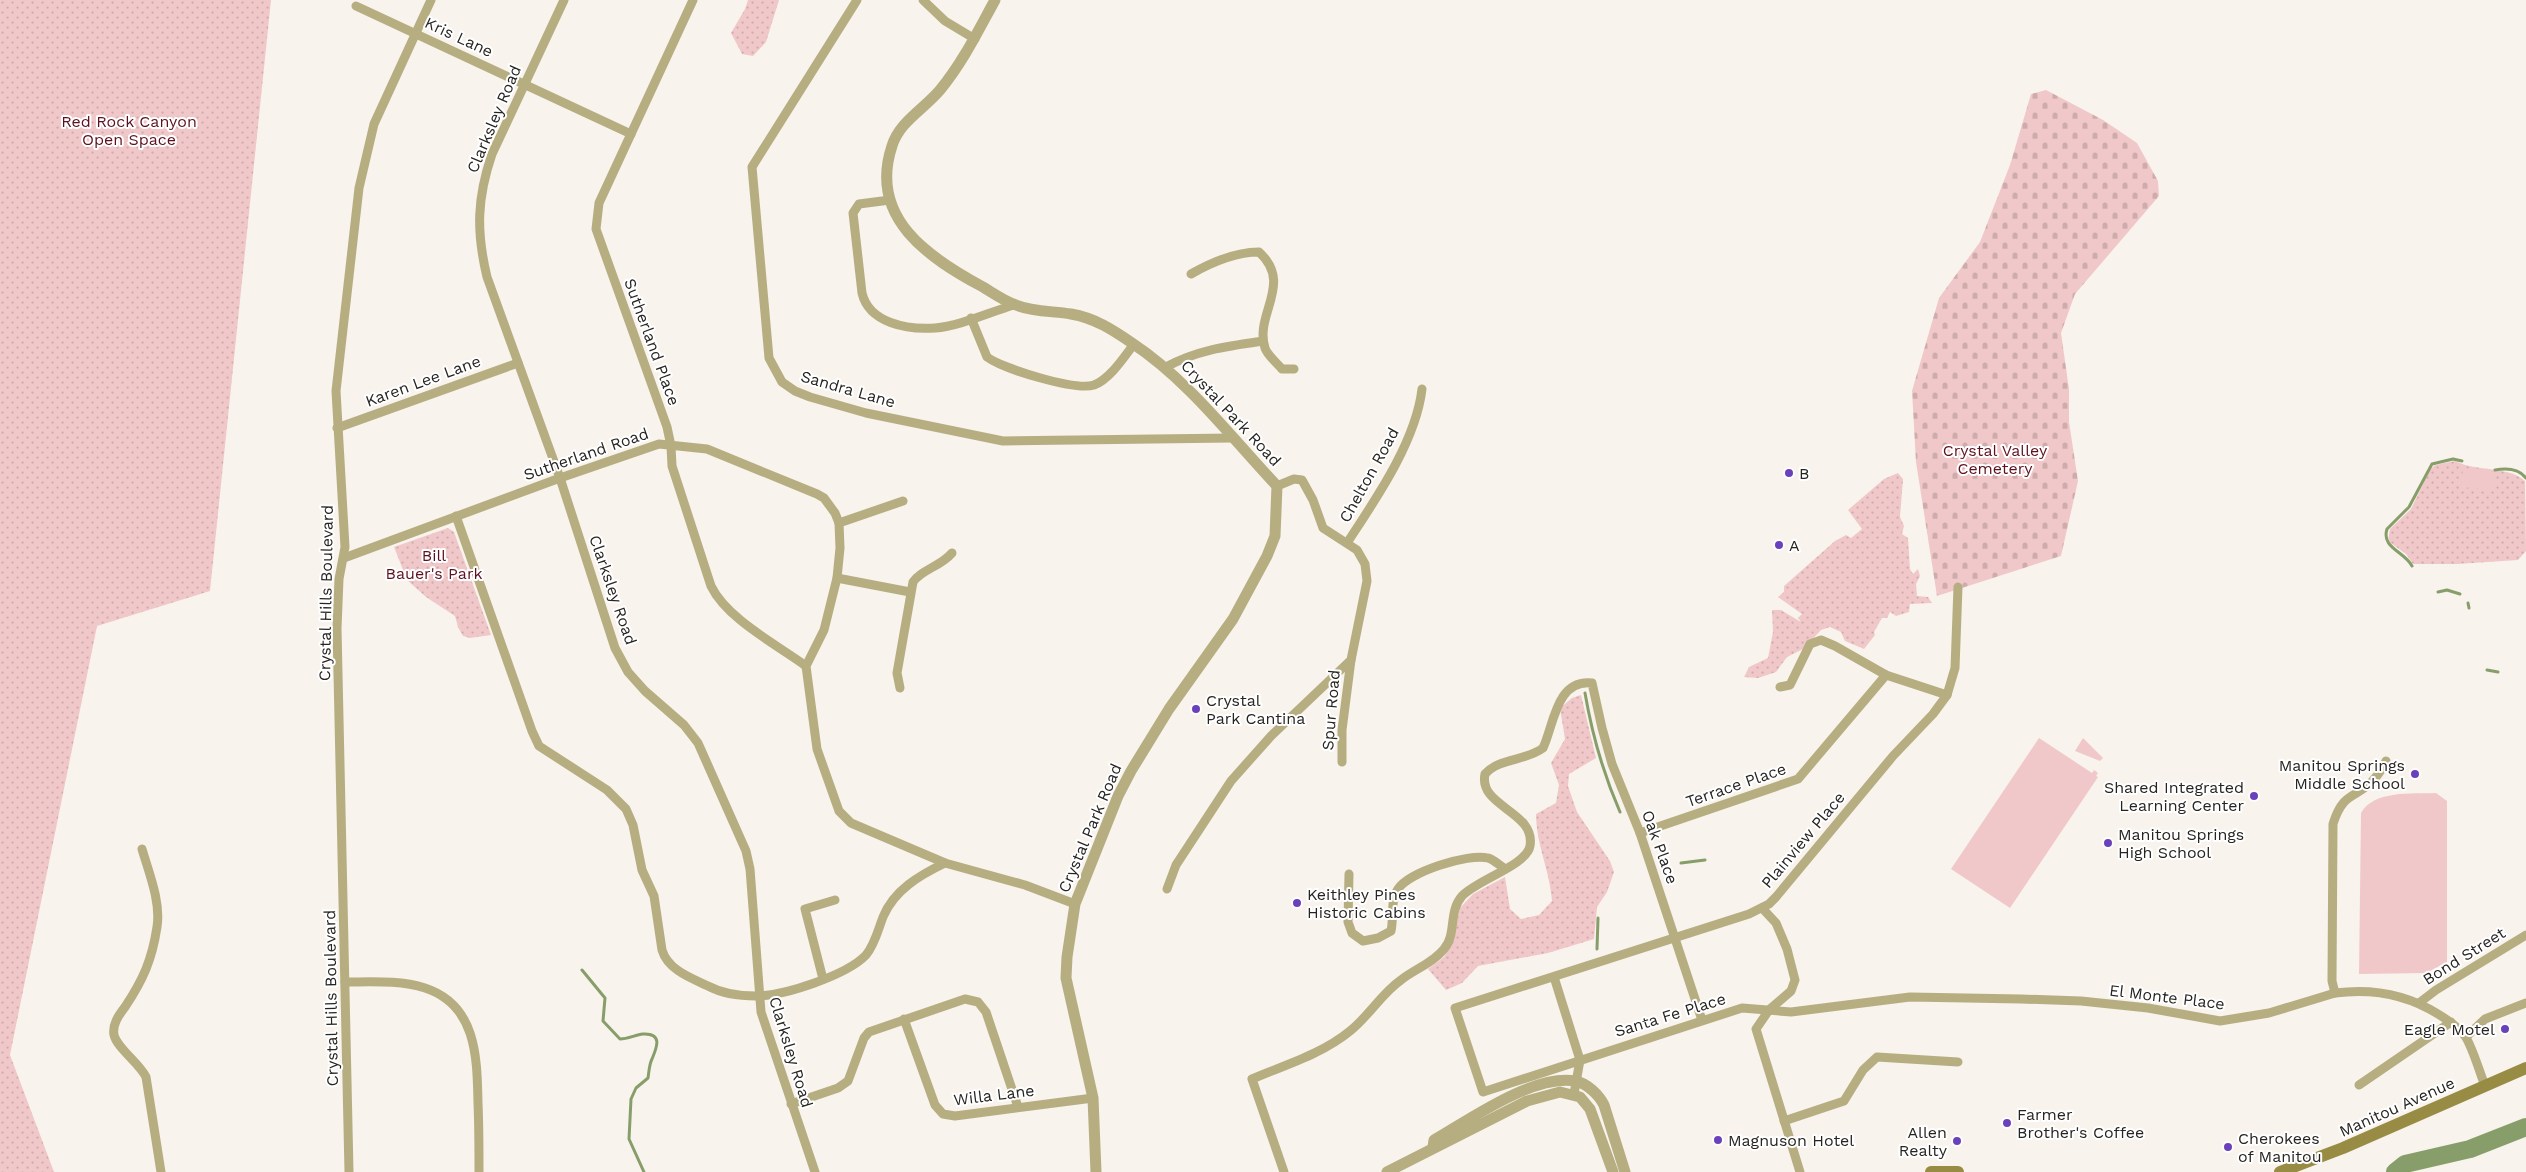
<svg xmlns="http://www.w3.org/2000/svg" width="2526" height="1172" viewBox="0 0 2526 1172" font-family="'Work Sans',sans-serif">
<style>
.grass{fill:url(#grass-dots)}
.cemetery{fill:url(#cemetery-stones)}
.pitch{fill:#f1c8c9}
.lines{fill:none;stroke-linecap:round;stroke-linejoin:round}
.stream{stroke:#879e6a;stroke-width:3}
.river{stroke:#879e6a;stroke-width:18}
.minor{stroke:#b6ae81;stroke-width:9}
.tertiary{stroke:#b6ae81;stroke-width:11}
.secondary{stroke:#988c45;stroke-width:12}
.poi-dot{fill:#6942bb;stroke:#fff;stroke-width:2}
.labels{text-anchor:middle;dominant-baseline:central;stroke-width:4;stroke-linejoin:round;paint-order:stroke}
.street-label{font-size:16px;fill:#272522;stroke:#fff}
.park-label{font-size:16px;fill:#5d111f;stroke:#fff}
.poi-label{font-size:16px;fill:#272522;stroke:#fff;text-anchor:start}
</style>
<defs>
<pattern id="grass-dots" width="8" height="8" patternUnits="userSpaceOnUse" patternTransform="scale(1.25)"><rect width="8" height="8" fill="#f1c8c9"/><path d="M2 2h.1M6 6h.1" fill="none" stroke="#cfacac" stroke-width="1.8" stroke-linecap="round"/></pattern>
<pattern id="cemetery-stones" width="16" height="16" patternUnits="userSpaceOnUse" patternTransform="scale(1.25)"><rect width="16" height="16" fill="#f1c8c9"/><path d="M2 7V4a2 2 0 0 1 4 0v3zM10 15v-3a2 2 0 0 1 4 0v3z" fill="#cfacac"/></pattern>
</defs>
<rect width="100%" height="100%" fill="#f8f3ec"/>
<g class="grass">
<polygon points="0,0 271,0 210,591 97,626 10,1055 54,1172 0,1172"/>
<polygon points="748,0 779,0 766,42 753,56 742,54 731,33 745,9"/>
<path d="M2455 461C2477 472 2509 466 2525 481L2526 551 2518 560 2457 564H2413L2406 554 2388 541 2390 529 2411 509 2430 470 2435 465Z"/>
<polygon points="1898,473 1903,479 1900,517 1904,526 1902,534 1908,538 1910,569 1913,574 1918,569 1920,576 1916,584 1917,596 1928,597 1932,603 1910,604 1909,612 1896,616 1890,612 1887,618 1882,618 1874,632 1875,635 1864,649 1845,641 1841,632 1830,627 1821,630 1803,649 1787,657 1776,672 1758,678 1744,677 1749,667 1768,658 1773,632 1772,610 1781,610 1801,622 1798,618 1802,614 1778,597 1784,592 1784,586 1835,541 1846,535 1851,538 1862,529 1848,510 1884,479"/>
<polygon points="448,528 454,532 491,635 470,638 463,636 458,627 455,616 426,597 407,580 394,547"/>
<path d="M1581 695 1596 758 1569 774 1568 786 1577 812 1610 861 1614 872 1607 892 1597 907 1594 939 1548 953 1478 966 1462 983 1446 990 1428 969 1444 957 1452 941 1460 908 1473 894 1505 877 1510 909 1521 919 1539 915 1552 901C1550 871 1536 844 1536 814L1556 803 1559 785 1551 763 1565 739 1560 708 1572 698Z"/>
</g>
<polygon class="cemetery" points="2046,90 2103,120 2137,143 2158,181 2159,196 2075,294 2061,333 2069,389 2069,422 2078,481 2061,556 1937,596 1916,462 1912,391 1939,298 1980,242 2010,165 2031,94"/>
<g class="pitch">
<polygon points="2463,468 2495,472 2493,490 2461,487"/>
<polygon points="2039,738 2092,773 2094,770 2098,773 2096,776 2098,777 2010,908 1951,869"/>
<polygon points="2083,738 2103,758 2100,761 2075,751"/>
<path d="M2436 793 2447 801V962L2426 973 2359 974 2361 813C2374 790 2412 794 2436 793Z"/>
</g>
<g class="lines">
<g class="stream">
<path d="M2495 470C2506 468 2519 469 2526 478"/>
<path d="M2412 566C2404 551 2381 548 2387 529L2409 507 2432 464 2453 459 2462 461"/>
<polyline points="2438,592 2447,590 2460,594"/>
<polyline points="2468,603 2469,608"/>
<polyline points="2487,670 2498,672"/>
<path d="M1585 693C1592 734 1603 773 1620 812"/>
<polyline points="1681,863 1705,860"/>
<polyline points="1597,949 1598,918"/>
<path d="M582 970 605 998 603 1021 620 1039C628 1039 635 1035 643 1034 664 1033 656 1049 652 1059 649 1065 649 1072 648 1078L636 1088 631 1099 629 1139 644 1172"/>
</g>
<polyline class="river" points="2395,1172 2405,1164 2470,1149 2526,1127"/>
<g class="minor">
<path d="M564 0 492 154C477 198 476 231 487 277L560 478 615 648 628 672 645 691 684 725 698 743 746 851 750 869 761 1012 815 1172"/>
<path d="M693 0 599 203 596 229 667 427 671 446 672 466 711 586C727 619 776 644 806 666"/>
<polyline points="857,0 752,167 769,358 782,382 795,391 810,397 866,413 1003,441 1232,438"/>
<polyline points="923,0 945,21 975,39"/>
<polyline points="356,6 631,134"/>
<path d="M890 200 859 204 853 213 862 293C869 323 907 330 935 328 960 326 990 312 1014 305"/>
<path d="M1191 274C1212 262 1235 252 1259 252 1294 284 1254 314 1265 348 1267 355 1277 363 1282 369H1294"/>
<path d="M971 318 987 357C1003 369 1076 391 1094 385 1110 379 1124 357 1134 344"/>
<path d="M1166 367C1197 350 1228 346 1263 341"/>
<polyline points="337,428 518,363"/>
<path d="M456 516 532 731 539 746 607 790 626 809 633 825 642 870 654 896 662 950C668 970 691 978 708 986 723 994 740 996 756 996 784 996 847 975 866 955 875 944 878 930 883 917 894 890 920 875 945 863"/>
<polyline points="839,523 903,501"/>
<path d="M1347 543C1376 499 1416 441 1422 389"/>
<polyline points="344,558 560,478 659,444 707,449 817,494 824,498 835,513 839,523 840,548 837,578 824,630 806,666 817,749 839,811 851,823 945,863 1025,885 1075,904"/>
<polyline points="837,578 910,592"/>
<polyline points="1958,587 1955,668 1947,695 1933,714 1893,756 1776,897 1769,904 1749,914 1455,1008 1483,1092 1742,1008 1791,1012 1910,997 2021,999 2081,1001 2148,1008 2220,1021 2269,1013 2335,993"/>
<polyline points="1780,687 1790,685 1810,644 1821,640 1835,646 1886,675 1947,695"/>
<path d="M900 688 897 673 913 582C922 569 940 567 952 553"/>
<path d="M2386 761C2383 767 2380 773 2375 778 2357 800 2344 789 2333 824L2332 981 2335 993C2373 988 2406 994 2438 1014 2448 1020 2458 1027 2465 1036 2472 1046 2480 1073 2485 1086"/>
<polyline points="1342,762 1342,730 1351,660"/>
<polyline points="1640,833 1798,779 1886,675"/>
<path d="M142 849C149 873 161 902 157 927 152 960 143 980 125 1007 119 1015 112 1024 114 1035 117 1048 139 1063 146 1077L161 1172"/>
<path d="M1349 874 1348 922 1352 933 1363 941 1378 938 1391 931C1394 918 1390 901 1398 889 1409 872 1468 853 1488 858 1493 859 1499 865 1504 868"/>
<polyline points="1167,889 1176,865 1231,781 1271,736 1351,660 1367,581 1365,564 1357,550 1323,528 1313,500 1302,480 1294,479 1277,486"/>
<polyline points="1762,908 1776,923 1787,949 1795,980 1791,991 1769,1010 1756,1029 1800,1172"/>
<polyline points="1554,977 1580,1060 1574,1094"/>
<polyline points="823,979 805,909 835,900"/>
<path d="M345 982C371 982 400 980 425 988 477 1005 477 1058 478 1103 479 1126 479 1149 479 1172"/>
<polyline points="2419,1003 2436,990 2526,935"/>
<polyline points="904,1019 935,1105 943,1114 955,1116 1093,1098"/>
<polyline points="2466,1037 2485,1019 2526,1003"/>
<polyline points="2359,1085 2451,1022"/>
<polyline points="791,1104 838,1088 848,1081 864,1038 869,1032 965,999 978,1002 986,1012 1018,1107"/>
<polyline points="1784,1121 1844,1101 1863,1070 1877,1057 1958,1062"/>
<polyline points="349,1172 337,628 339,579 345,547 336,391 359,188 374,124 431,0"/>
<path d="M1284 1172 1252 1079C1285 1065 1322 1054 1350 1031 1369 1016 1381 994 1401 980 1415 969 1433 963 1444 949 1457 934 1448 912 1462 896 1477 880 1527 865 1530 846 1536 811 1478 807 1485 774 1499 758 1526 761 1543 748 1554 725 1556 679 1592 683L1602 728 1612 764 1640 833 1702 1020"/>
</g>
<g class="tertiary">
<path d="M995 0C978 31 963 62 940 90 924 109 899 122 892 146 868 218 929 258 983 287 993 293 1004 301 1016 305 1033 312 1053 311 1071 314 1095 318 1113 330 1132 343 1188 380 1231 437 1277 486L1275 536 1267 556 1233 619 1169 709 1131 771 1118 796 1075 904 1067 957 1066 978 1093 1098 1096 1172"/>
<path d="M1433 1147 1434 1140C1469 1120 1533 1074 1575 1081 1587 1083 1599 1095 1604 1105L1625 1172"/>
<polyline points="1387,1172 1527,1101 1560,1092 1580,1097 1590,1109 1613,1172"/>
</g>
<g class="secondary">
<polyline points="1931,1172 1958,1172"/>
<polyline points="2280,1172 2343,1148 2526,1068"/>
</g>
</g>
<g class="poi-dot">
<circle cx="1789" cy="473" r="5"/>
<circle cx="1779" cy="545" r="5"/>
<circle cx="1196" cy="709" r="5"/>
<circle cx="2415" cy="774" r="5"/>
<circle cx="2254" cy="796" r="5"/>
<circle cx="2108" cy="843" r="5"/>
<circle cx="1297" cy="903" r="5"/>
<circle cx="2505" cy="1029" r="5"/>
<circle cx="2007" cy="1123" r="5"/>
<circle cx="1718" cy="1140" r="5"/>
<circle cx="1957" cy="1141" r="5"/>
<circle cx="2228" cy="1147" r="5"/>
</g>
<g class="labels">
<g class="street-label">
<text transform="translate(459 37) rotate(25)">Kris Lane</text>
<text transform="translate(494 119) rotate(-67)">Clarksley Road</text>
<text transform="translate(652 342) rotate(70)">Sutherland Place</text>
<text transform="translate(423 381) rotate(-20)">Karen Lee Lane</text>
<text transform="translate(848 389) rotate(16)">Sandra Lane</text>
<text transform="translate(1231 413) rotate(47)">Crystal Park Road</text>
<text transform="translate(586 454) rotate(-19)">Sutherland Road</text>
<text transform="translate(1369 475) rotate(-61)">Chelton Road</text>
<text transform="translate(613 590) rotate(71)">Clarksley Road</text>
<text transform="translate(326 593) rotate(-89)">Crystal Hills Boulevard</text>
<text transform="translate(1331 710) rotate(-85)">Spur Road</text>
<text transform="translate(1736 785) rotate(-19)">Terrace Place</text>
<text transform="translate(1090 828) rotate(-67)">Crystal Park Road</text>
<text transform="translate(1803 840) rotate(-50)">Plainview Place</text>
<text transform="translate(1660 847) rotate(70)">Oak Place</text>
<text transform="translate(2464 956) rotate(-32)">Bond Street</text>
<text transform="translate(2167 997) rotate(7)">El Monte Place</text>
<text transform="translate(331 998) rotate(-91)">Crystal Hills Boulevard</text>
<text transform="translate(1670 1015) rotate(-17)">Santa Fe Place</text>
<text transform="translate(791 1052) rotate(73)">Clarksley Road</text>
<text transform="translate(994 1095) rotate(-7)">Willa Lane</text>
<text transform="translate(2397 1107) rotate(-24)">Manitou Avenue</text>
</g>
<g class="park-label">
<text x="129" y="121">Red Rock Canyon<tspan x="129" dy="18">Open Space</tspan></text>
<text x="1995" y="450">Crystal Valley<tspan x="1995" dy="18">Cemetery</tspan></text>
<text x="434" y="555">Bill<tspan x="434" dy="18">Bauer's Park</tspan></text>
</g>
<g class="poi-label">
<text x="1799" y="473">B</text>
<text x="1789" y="545">A</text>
<text x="1206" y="700">Crystal<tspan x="1206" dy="18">Park Cantina</tspan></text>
<text x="2405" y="765" text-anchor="end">Manitou Springs<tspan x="2405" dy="18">Middle School</tspan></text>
<text x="2244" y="787" text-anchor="end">Shared Integrated<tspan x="2244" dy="18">Learning Center</tspan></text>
<text x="2118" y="834">Manitou Springs<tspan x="2118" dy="18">High School</tspan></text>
<text x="1307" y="894">Keithley Pines<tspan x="1307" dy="18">Historic Cabins</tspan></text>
<text x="2495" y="1029" text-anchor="end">Eagle Motel</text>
<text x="2017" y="1114">Farmer<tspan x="2017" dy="18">Brother's Coffee</tspan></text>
<text x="1947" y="1132" text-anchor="end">Allen<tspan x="1947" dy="18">Realty</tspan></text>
<text x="2238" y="1138">Cherokees<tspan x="2238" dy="18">of Manitou</tspan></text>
<text x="1728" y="1140">Magnuson Hotel</text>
</g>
</g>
</svg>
